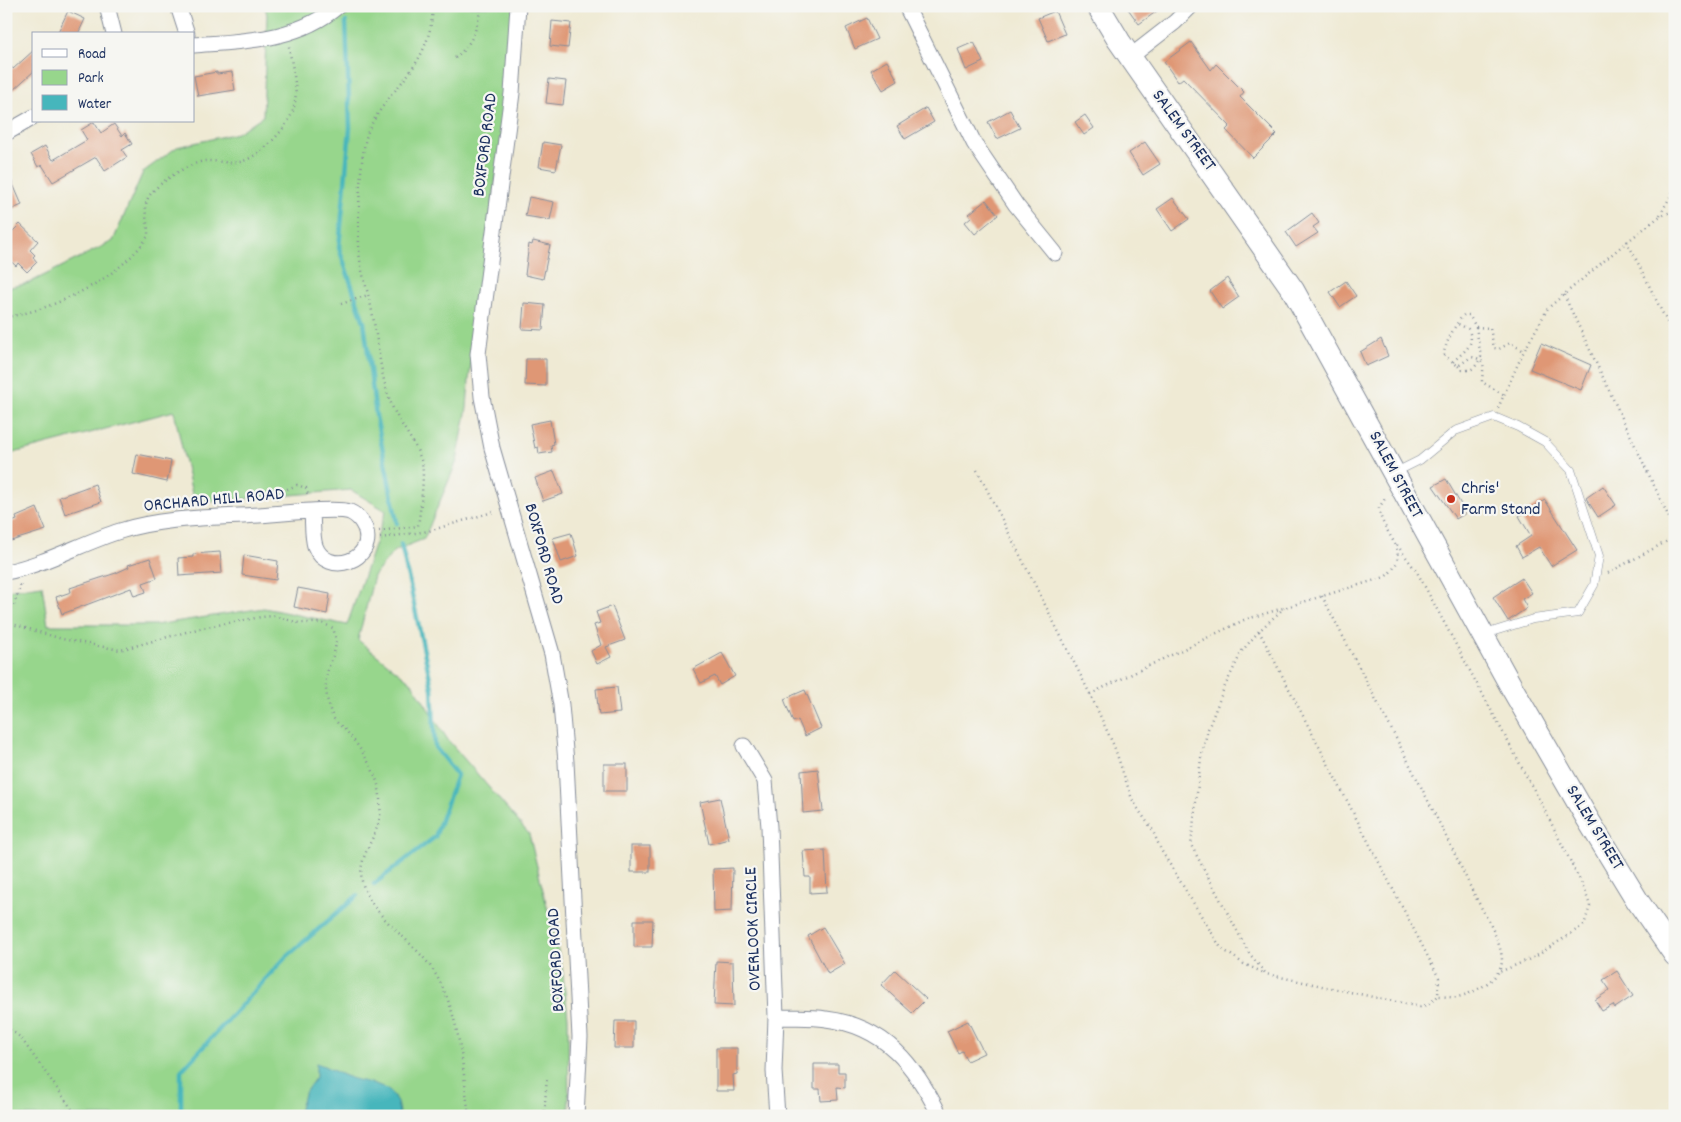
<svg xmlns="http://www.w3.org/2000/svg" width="1681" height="1122" viewBox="0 0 1681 1122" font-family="Dekko,sans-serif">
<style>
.green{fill:#97d68c;stroke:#598275}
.water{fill:#46b6bc;stroke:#30728d}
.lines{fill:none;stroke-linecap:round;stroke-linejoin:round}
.stream{stroke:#46b6bc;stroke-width:4.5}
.building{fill:#df9775}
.lane-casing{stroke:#858c99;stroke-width:9}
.street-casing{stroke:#858c99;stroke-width:17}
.secondary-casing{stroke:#858c99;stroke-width:24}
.path{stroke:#858c99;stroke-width:2.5;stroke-dasharray:1 4;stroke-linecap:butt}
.lane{stroke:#fff;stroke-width:8}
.street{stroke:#fff;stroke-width:15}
.secondary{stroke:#fff;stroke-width:22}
.poi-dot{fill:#c8321e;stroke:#f6f6f2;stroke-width:2}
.labels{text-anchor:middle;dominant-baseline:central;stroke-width:4.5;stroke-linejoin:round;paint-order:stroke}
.street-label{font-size:18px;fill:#1b2f5e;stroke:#f6f6f2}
.poi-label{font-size:18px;fill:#1b2f5e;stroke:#f6f6f2;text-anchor:start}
</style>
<rect width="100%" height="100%" fill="#f6f6f2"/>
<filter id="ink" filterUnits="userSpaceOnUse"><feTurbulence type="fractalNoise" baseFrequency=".02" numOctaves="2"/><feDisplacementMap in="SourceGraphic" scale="10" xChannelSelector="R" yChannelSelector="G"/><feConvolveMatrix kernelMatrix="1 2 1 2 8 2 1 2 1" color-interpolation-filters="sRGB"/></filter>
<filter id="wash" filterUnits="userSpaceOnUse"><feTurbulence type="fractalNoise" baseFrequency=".0096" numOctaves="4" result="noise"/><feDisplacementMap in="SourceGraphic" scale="20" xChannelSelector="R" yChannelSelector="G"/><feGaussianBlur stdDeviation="1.12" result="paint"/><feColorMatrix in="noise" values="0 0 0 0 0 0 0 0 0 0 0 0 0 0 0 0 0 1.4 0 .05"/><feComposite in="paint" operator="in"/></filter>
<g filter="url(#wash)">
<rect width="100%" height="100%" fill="#efead4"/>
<polygon class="green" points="265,6 514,6 511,68 469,380 467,408 457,461 424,539 394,551 374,576 358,640 412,683 448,740 529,834 562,967 568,1017 569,1116 6,1116 6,590 42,585 48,625 155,625 264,608 347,625 386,511 351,490 194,503 174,411 6,455 6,288 29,283 113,241 143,172 177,147 237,133 263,116 267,15"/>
<path class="water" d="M316 1063C326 1066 335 1072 345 1076 370 1086 398 1080 399 1116H298L304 1094 316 1077Z"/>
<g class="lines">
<g class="stream">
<polyline points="346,22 350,128 339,248 364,322 376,416 397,523"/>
<polyline points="374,884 435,837 457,775 435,747 432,688 401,544"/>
<polyline points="181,1116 181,1071 286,957 357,896"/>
</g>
</g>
<g id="blocks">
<g class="building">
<polygon points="1126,6 1164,6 1139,24"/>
<polygon points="68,11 85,19 78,34 57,34"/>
<polygon points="1055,11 1065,34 1048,41 1038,18"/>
<polygon points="867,18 877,39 855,49 846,28"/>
<polygon points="552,21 571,23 568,48 550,46"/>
<polygon points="974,42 983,62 966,70 958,49"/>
<polygon points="1191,42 1211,70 1216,64 1244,92 1240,97 1277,134 1253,158 1226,130 1230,126 1183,78 1178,82 1164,62"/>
<polygon points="34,50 34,71 12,91 6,85 6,60 13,69"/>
<polygon points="887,61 898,81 883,90 871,70"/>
<polygon points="217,72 217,74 232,72 235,90 198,96 194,76"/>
<polygon points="549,79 566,81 563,105 546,103"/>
<polygon points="926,108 934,122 905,139 897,126"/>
<polygon points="1010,110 1020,128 997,139 988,122"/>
<polygon points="1085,115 1094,128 1084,135 1075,122"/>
<polygon points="94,122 101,133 114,124 122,136 125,133 132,144 122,150 127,157 105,171 96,157 53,182 42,165 38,167 31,154 45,146 53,160 87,140 81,130"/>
<polygon points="543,142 561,145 556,170 539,167"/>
<polygon points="1145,142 1160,164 1143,175 1129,153"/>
<polygon points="6,168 22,205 6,212"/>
<polygon points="529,197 554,202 550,220 525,216"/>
<polygon points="1173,198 1189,219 1172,231 1157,209"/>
<polygon points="986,200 998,215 975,234 965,222 971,217 969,214"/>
<polygon points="1312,213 1319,223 1313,227 1318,233 1296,247 1286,232"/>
<polygon points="20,224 38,241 30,250 35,255 33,257 37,262 27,272 18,263 16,266 6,257 6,238"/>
<polygon points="533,241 550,245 543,279 525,275 529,244 532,245"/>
<polygon points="1227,278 1239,297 1222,309 1210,291"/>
<polygon points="1346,281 1356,296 1340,307 1330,292"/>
<polygon points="524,303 545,305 543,330 522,329"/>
<polygon points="1381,339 1388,356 1366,366 1360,352"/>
<polygon points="1541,343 1591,365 1581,390 1530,369"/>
<polygon points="526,359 546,359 546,386 525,385"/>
<polygon points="550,420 554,444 551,445 552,452 539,454 538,447 535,448 530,424"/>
<polygon points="137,454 171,461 167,482 133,474"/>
<polygon points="554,471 563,494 543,501 535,478"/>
<polygon points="1446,479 1466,513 1456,519 1433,486"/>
<polygon points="95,484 101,502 65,514 59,497"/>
<polygon points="1603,486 1616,505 1598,517 1586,498"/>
<polygon points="1545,500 1577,550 1551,566 1539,547 1522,557 1516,546 1531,536 1519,516"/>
<polygon points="37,508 46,530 11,541 6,524 17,520 16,517"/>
<polygon points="571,533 578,556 561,562 553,538"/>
<polygon points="220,552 222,573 179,576 178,558 193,557 193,554"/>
<polygon points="244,555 278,561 276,580 242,575"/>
<polygon points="150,558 157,578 143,583 146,592 134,596 131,588 62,614 56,597 71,592 70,588 116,573 129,567 128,565"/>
<polygon points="1522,578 1532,593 1522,599 1527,608 1508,621 1493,597"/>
<polygon points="298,588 330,594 327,614 294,607"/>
<polygon points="612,606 625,640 606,647 611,657 597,664 591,651 601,645 594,625 600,623 596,612"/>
<polygon points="722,653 735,676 720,685 715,676 701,683 693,669"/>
<polygon points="617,687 620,713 599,715 596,689"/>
<polygon points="805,690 821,728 805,736 798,720 793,722 784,699"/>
<rect x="604" y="764" width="23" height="27"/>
<polygon points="818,769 823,811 803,813 801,771"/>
<polygon points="720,798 729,839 709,844 700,802"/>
<rect x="631" y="846" width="19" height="26"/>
<polygon points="825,850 827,892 810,893 810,877 805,877 803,851"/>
<polygon points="733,868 732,911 714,912 713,869"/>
<polygon points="634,920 653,920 652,947 634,947"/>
<polygon points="823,927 845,964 828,974 808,936"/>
<polygon points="716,961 733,962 734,1006 714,1005"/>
<polygon points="895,970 926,999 912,1013 881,985"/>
<polygon points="1617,971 1633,996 1615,1008 1613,1005 1602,1011 1595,1000 1610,990 1603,980"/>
<polygon points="615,1021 634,1021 634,1048 614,1048"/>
<polygon points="968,1021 984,1053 967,1061 962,1051 958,1053 947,1031"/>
<polygon points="716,1048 737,1048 737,1074 733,1075 734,1091 716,1091"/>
<polygon points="814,1064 838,1064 838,1072 845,1072 845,1088 837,1087 838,1100 821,1101 820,1089 814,1089"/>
</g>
</g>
</g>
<g filter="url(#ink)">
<use href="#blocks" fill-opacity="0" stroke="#858c99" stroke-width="1"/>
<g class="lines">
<defs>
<polyline id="lane" points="1396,472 1420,460 1455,431 1494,417 1518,427 1545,442 1571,470 1599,556 1594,585 1578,613 1533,619 1485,634"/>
<g id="street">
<polyline points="107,6 114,34"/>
<polyline points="178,6 187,34"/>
<polyline points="518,6 512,93 478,354 482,397 492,448 552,654 561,705 566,762 580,1037 576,1116"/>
<polyline points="906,6 974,143 1016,205 1055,253"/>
<path d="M194 45C244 41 297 41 338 6"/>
<polyline points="1130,57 1175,22 1191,6"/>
<polyline points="6,133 34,117"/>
<path d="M6 572C46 564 82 543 120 531 164 517 213 518 259 515 277 514 336 507 350 512 357 515 362 521 365 528 377 560 327 578 315 546 312 536 313 523 312 512"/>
<polyline points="744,746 765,781 769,827 776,1017 774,1071 777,1116"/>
<path d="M776 1017C792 1018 810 1016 826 1019 885 1026 915 1065 940 1116"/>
</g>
<polyline id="secondary" points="1098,6 1119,41 1293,290 1512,688 1587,818 1637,900 1675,955"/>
</defs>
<use href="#lane" class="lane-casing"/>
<use href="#street" class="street-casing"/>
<use href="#secondary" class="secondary-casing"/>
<g class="path">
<path d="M455 58C473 43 477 29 481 6"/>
<polyline points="1660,215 1675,188"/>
<polyline points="1627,241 1675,338"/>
<polyline points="1564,295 1675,530"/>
<polyline points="341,304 368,295"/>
<path d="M6 317C54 310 121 278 148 236 149 224 142 210 148 198 155 184 189 163 205 161 216 160 232 165 243 161 262 155 290 126 294 107 299 89 291 64 289 46"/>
<polyline points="1476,327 1490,328 1494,348 1499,349 1510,343 1524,351"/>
<path d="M1453 362C1463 351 1477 346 1468 329L1458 324"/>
<path d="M1458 366 1463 370C1474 371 1476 366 1481 357L1476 327 1469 315H1464C1458 319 1443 347 1444 355L1458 366 1471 357C1489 359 1482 369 1482 382L1504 395"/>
<polyline points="1498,408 1523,353 1548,308 1623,245 1659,217 1675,210"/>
<polyline points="977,470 1090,694 1114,746 1132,799 1140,812 1152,829 1161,850 1221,948 1244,964 1264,973"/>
<polyline points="276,499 285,490 297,485 306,488 308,496"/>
<path d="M379 531 418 526C420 513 425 474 422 463 416 442 400 425 392 406 379 374 378 336 370 302 366 284 359 266 359 247 358 222 359 147 370 127 395 80 430 68 433 6"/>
<polyline points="380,538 429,531 496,511"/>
<polyline points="1397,545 1417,572 1542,805 1584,888 1590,906 1584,925 1535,957 1497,973"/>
<polyline points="1608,573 1675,537"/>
<path d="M1322 596C1372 693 1424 789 1471 888 1480 907 1502 940 1502 961 1501 980 1472 994 1457 997 1451 998 1444 996 1438 996"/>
<polyline points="6,611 14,605 21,584"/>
<path d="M6 622 62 639 120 650 201 628 261 617 274 616 299 623H322L333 628C341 652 328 659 326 679 325 689 328 708 333 717 336 723 344 728 348 733 362 750 379 775 380 797 380 803 381 811 380 816 376 841 355 858 363 885 373 918 414 941 433 970 461 1014 462 1066 469 1116"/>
<polyline points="1259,631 1439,978 1438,996 1429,1004 1420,1007 1266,974 1249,953 1191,845 1201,758 1208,729 1224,688 1242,651 1259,631 1284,608"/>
<path d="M1090 694 1244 620 1385 577C1416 552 1381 535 1379 508L1386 497"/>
<polyline points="6,1027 20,1037 77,1116"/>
<polyline points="544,1116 547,1077"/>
</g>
<use href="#lane" class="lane"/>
<use href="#street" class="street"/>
<use href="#secondary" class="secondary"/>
</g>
</g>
<circle class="poi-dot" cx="1451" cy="499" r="5"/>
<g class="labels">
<g class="street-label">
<text transform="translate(1183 131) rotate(54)">SALEM STREET</text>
<text transform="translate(486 145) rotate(-83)">BOXFORD ROAD</text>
<text transform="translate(1395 475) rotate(62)">SALEM STREET</text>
<text transform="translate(214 501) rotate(-5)">ORCHARD HILL ROAD</text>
<text transform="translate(543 554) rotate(74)">BOXFORD ROAD</text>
<text transform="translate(1594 828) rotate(59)">SALEM STREET</text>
<text transform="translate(754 929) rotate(-92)">OVERLOOK CIRCLE</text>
<text transform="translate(557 960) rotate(-93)">BOXFORD ROAD</text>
</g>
<g class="poi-label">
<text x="1461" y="489">Chris'<tspan x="1461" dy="21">Farm Stand</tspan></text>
</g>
</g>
<rect width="1681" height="1122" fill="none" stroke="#f6f6f2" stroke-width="25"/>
<rect x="32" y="32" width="162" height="90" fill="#f6f6f2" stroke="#9ea6b7"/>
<rect x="42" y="49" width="25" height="8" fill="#ffffff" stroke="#9ea6b7"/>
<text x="78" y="58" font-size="15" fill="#1b2f5e">Road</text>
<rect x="42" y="70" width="25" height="15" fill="#97d68c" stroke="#9ea6b7"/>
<text x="78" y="82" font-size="15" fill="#1b2f5e">Park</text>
<rect x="42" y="95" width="25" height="15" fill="#46b6bc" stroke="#9ea6b7"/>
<text x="78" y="108" font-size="15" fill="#1b2f5e">Water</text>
</svg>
